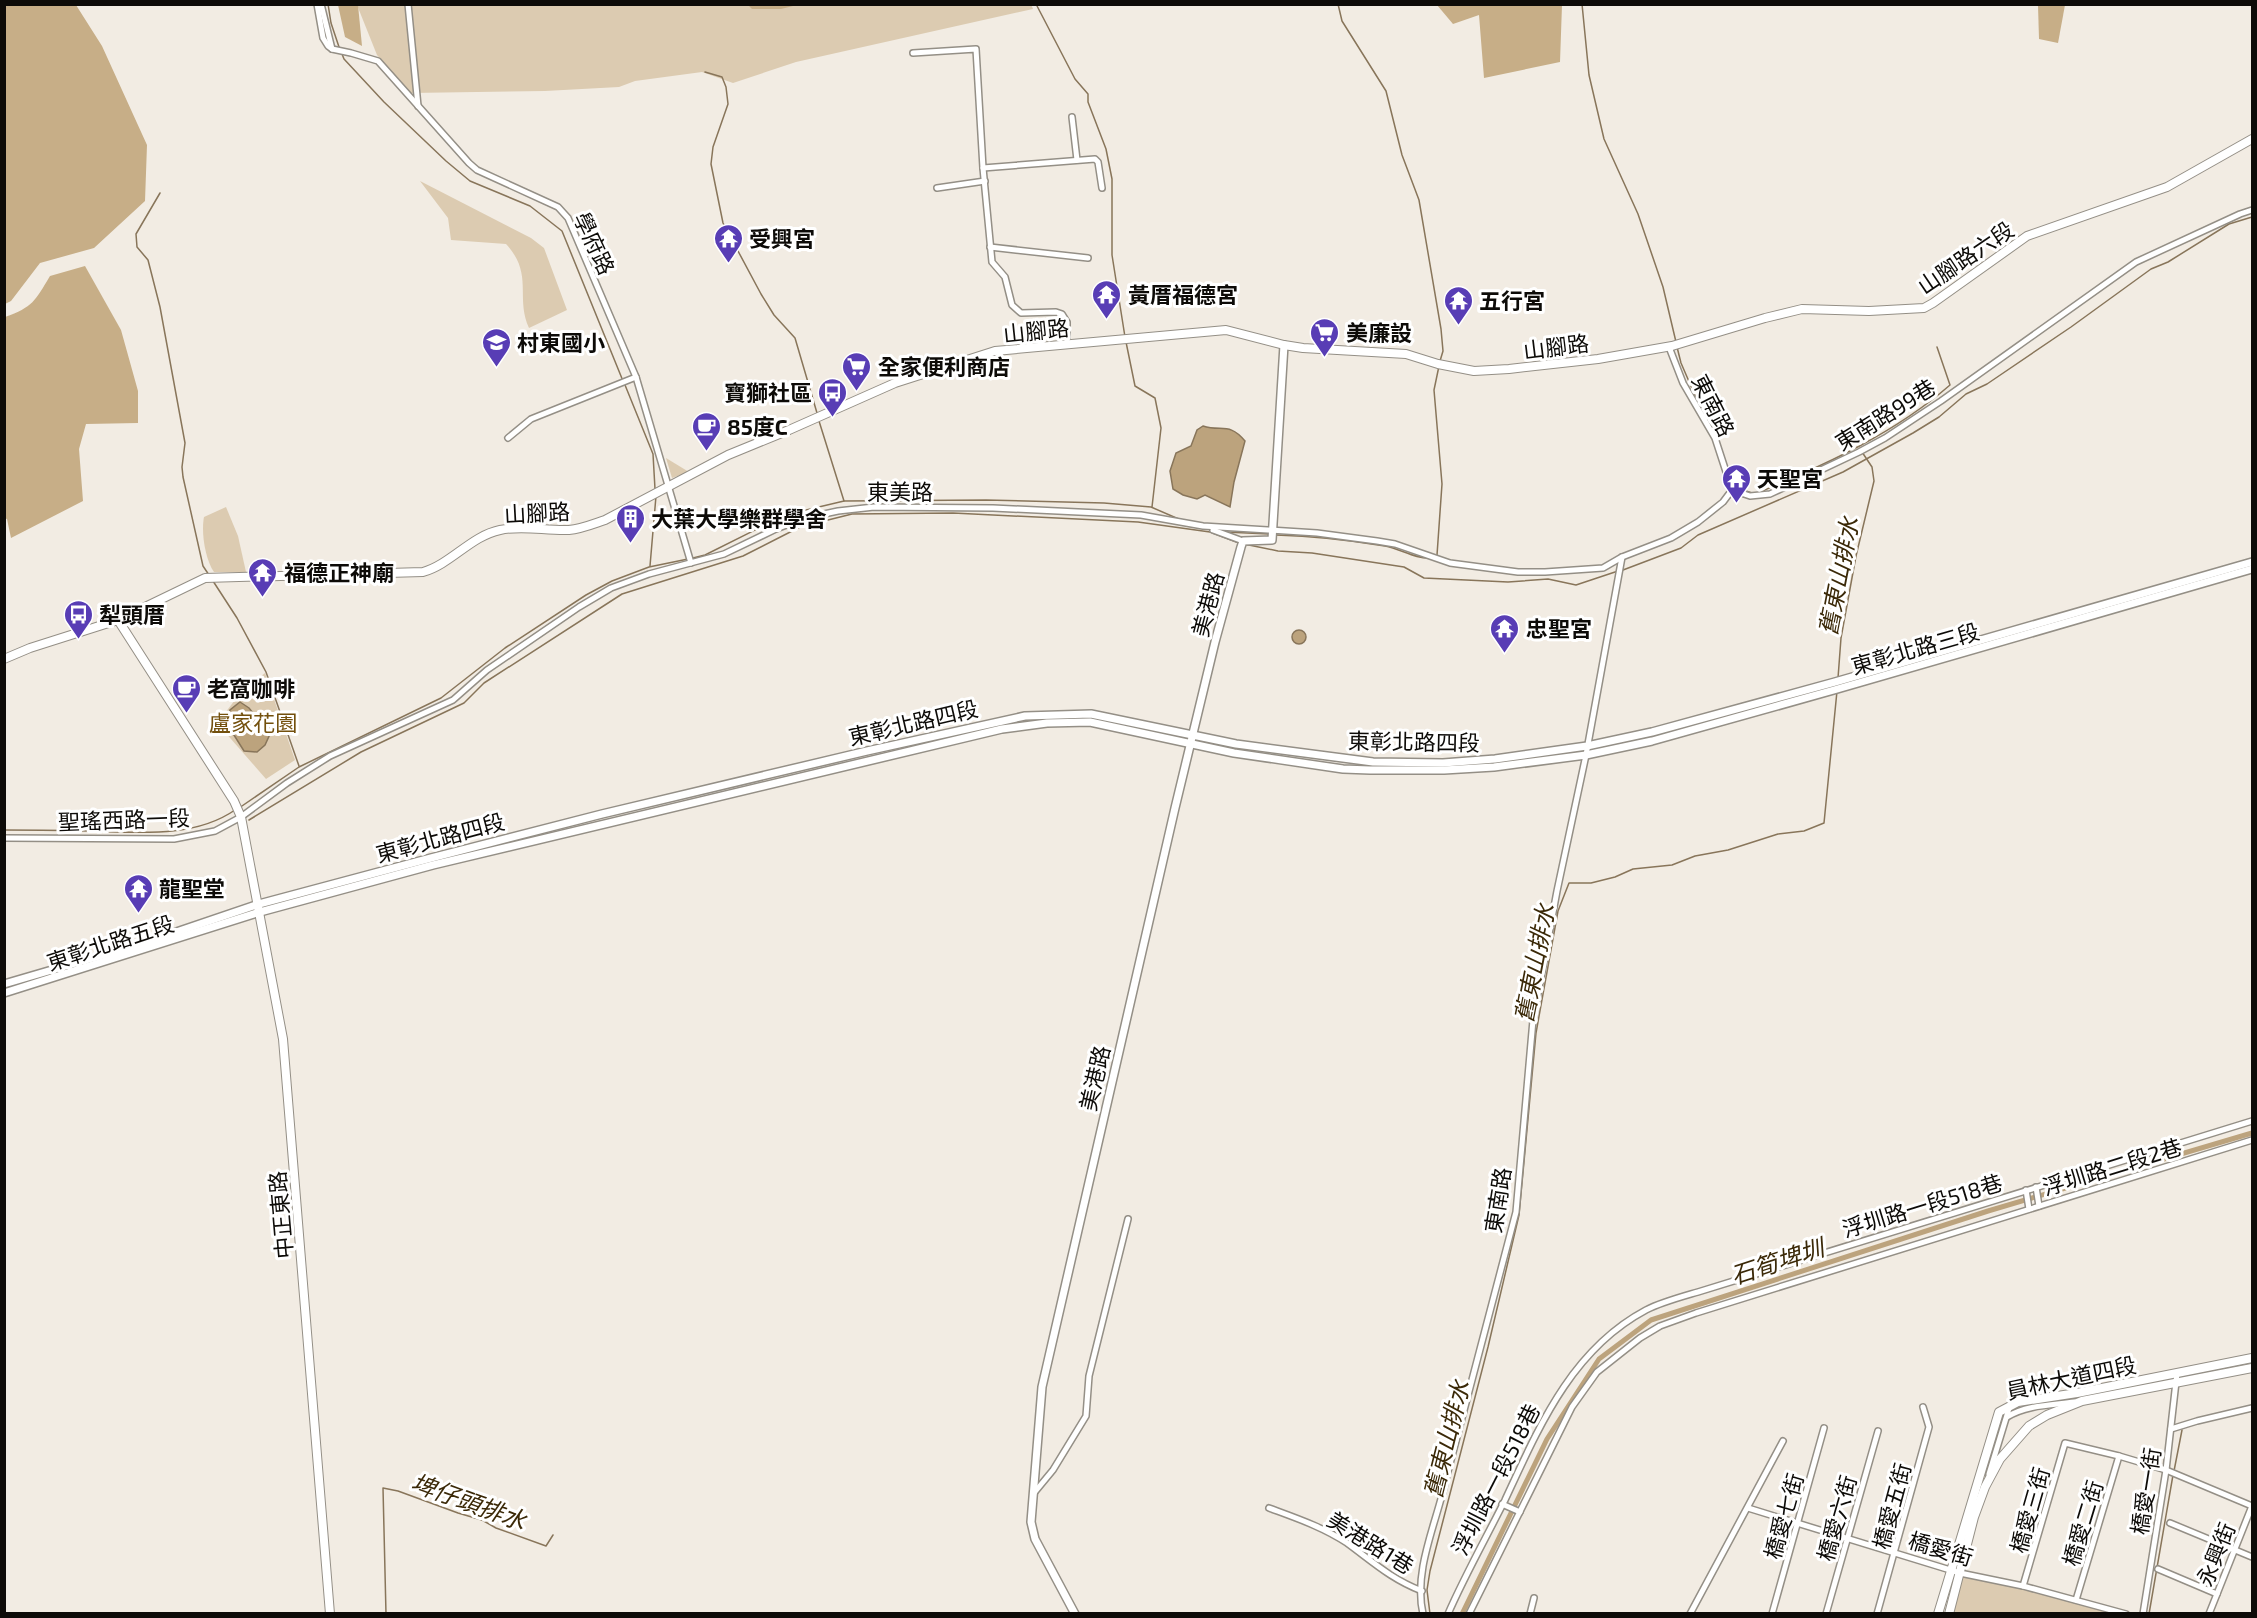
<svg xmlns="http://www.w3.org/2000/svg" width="2257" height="1618" viewBox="0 0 2257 1618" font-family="'Exo 2','Noto Sans TC',sans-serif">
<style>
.green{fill:#dccbb1}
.forest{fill:#c7ae87}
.water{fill:#bca37d;stroke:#88755a;stroke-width:1.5}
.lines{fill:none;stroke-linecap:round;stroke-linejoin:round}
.stream{stroke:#88755a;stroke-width:1.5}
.canal{stroke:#bca37d;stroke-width:5}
.minor-casing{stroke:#948f86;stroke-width:8}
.tertiary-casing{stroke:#948f86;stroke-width:10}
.secondary-casing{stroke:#948f86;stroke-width:10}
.minor{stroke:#fff;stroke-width:5}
.tertiary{stroke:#fff;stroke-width:7}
.secondary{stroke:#fff;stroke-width:8}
.labels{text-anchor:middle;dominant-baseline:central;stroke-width:6;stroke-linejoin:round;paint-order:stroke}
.poi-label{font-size:22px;font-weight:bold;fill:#0d0b08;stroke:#fff;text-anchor:start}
.street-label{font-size:22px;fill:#0d0b08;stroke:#fff}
.park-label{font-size:22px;fill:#73500d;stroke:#fff}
.water-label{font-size:24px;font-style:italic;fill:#3b2908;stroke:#fff}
</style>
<rect width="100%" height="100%" fill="#f2ece3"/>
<g class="green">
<polygon points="1031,4 1033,9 796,62 733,83 702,72 635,81 619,87 545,91 410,93 377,55 357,5"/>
<path d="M420 181 531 238 544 248 567 310 529 328C515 297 534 274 506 244L451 240 448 218Z"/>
<polygon points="666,458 689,472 672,478"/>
<path d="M226 507 238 536 246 572H214C205 559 201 532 204 517Z"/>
<polygon points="265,673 295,760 266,779 224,731 222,717 241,692"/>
<polygon points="1960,1573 2126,1614 1949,1614"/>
</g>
<g class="forest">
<polygon points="5,4 76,5 102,46 147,145 145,201 94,248 40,263 11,301 5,304"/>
<polygon points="338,5 358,5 362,46 345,37"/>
<polygon points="748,5 797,5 781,9 752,9"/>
<polygon points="1437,5 1562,5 1560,62 1484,78 1479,15 1453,24"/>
<polygon points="2038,5 2065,5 2058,43 2039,39"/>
<path d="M85 266 121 330 138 391V423L86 424 79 449 83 501 11 538 7 519 4 518 5 317C33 307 35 301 50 276Z"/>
</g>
<g class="water">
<path d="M1203 426C1222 432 1229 422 1245 441L1234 482 1230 507 1205 495 1197 499 1183 495 1173 489 1170 471 1176 453 1191 446 1197 430Z"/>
<circle cx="1299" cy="637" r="7"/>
<polygon points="240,702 249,708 270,734 265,745 257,752 244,751 227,724 230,710"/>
</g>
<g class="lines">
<g class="stream">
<polyline points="328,4 331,23 340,50"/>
<polyline points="1036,4 1075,79 1088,94 1088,102 1106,149 1112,179 1112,255 1125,337"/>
<polyline points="1338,4 1342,21 1386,91 1402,155 1419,200 1441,329 1443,351 1440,361"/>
<polyline points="1582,4 1589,75 1604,139 1638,214 1663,287 1676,342"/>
<polyline points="342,54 344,59 384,102 446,161 470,181 530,206 562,231 623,381"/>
<polyline points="705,72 722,77 726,87 728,104 713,147 711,164 723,223 761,294 774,315 795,338 817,413"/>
<polyline points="160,193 136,234 137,247 148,260 160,307 185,443 182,467 183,477 203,566 209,575"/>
<polyline points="1126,342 1135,386 1155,398 1161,428 1152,507"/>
<polyline points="1677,347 1681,363 1700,407"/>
<polyline points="625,385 653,454 655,489"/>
<polyline points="819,421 844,501"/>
<polyline points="1729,472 1740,489 1752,493"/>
<path d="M1760 492C1827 464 1895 433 1950 385L1937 347"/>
<polyline points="1225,532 1269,534"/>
<path d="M1276 535C1313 536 1349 540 1385 546 1401 549 1415 559 1431 558"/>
<polyline points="1244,544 1278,551 1312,553 1404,567 1424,578 1508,582 1548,579 1576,585 1618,571"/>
<polyline points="1437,555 1442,484 1434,390 1439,366"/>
<polyline points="693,558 705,555 785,515 844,501 986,500 1104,503 1151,507 1181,520"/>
<polyline points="650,566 656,496"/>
<polyline points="1623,570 1681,548 1698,535 1843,472 1913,433 1939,417 1966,394 1987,384 2071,327 2151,269 2168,262 2229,224 2252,217"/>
<polyline points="213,581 237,618 266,672 299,766"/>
<polyline points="1838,678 1841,638 1856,556 1874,481 1872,467 1862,452"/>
<polyline points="239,808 299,767 441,698 505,648 586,595 612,581 649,567 688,559"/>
<polyline points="249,820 361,752 464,703 484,683 622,594 743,556 800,527 852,514 953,513 1138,522 1210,532 1239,543"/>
<path d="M4 830C32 830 60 830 87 831 136 832 193 839 235 810"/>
<polyline points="2174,1471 2182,1430"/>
<polyline points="386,1614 383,1488 398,1491 458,1513 482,1520 496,1528 546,1546 553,1535"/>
<polyline points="1430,1614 1427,1590 1430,1571 1488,1347 1519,1215 1536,1033 1558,911 1569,883 1591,883 1615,877 1633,869 1672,865 1695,856 1728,850 1778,834 1804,831 1824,823 1837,691"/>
<polyline points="2149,1614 2173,1475"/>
</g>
<polyline class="canal" points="1462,1614 1547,1439 1599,1359 1651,1320 1988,1211 2252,1133"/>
<defs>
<g id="minor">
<polyline points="317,4 323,38 328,46 332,49 351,53 378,61 469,163 477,170 558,207 568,218 636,377 691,563"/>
<polyline points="321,4 332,49"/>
<polyline points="408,4 418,106"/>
<polyline points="913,53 976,49 983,168 992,262 1005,277 1012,305 1021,313 1056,312 1062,314 1067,322 1067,344"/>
<polyline points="1072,117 1077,160"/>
<polyline points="983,168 1095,159 1098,162 1102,188"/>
<polyline points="937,188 985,181"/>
<polyline points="990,247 1088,258"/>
<polyline points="1669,347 1683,383 1715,438 1732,490"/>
<polyline points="508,438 531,419 636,377"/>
<polyline points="1732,490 1750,496 1770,494 1859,452 1885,438 1941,401 2136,262 2240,214 2252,210"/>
<polyline points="1213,530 1243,541"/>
<polyline points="4,838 174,839 215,831 241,817 287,783 330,756 453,700 487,670 579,607 611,588 649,574 724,554 776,529 805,518 838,511 874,507 993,508 1141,515 1203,526 1317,533 1377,541 1395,544 1450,563 1518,572 1545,572 1603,568 1622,557 1671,538 1698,522 1723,502 1732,490"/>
<polyline points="2036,1187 2039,1206"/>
<polyline points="2026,1190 2029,1209"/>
<path d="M2007 1417C2026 1405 2052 1405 2074 1402"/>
<polyline points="2171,1429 2197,1421 2252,1408"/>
<polyline points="1989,1474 2010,1405"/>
<polyline points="1034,1493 1053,1470 1086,1416 1089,1376 1128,1219"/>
<polyline points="1502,1504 1520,1512"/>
<path d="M1269 1508C1296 1518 1323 1527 1347 1543 1373 1562 1391 1579 1422 1591"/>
<polyline points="1748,1508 1960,1573 2023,1586 2126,1614"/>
<polyline points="2170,1523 2252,1557"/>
<polyline points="2158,1569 2217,1594"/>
<polyline points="2023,1586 2065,1443 2119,1456 2166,1470 2252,1506"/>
<polyline points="2076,1600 2119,1456"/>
<path d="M1423 1614C1413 1570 1437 1522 1446 1479L1516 1212 1533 1020 1557 891 1586 755 1622 557"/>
<path d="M1448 1614C1465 1575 1486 1538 1505 1500 1539 1427 1571 1350 1646 1310 1662 1302 1681 1297 1698 1292L2252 1121"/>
<polyline points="1469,1614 1572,1407 1597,1372 1640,1338 1660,1326 1696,1313 2252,1140"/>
<polyline points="1530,1614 1534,1598"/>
<polyline points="1690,1614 1783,1441"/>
<polyline points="1772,1614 1824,1428"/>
<polyline points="1826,1614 1878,1431"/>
<polyline points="1877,1614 1929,1427 1923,1407"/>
<polyline points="2143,1614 2166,1470 2177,1373"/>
<polyline points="2209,1614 2252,1506"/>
</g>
<g id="tertiary">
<polyline points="4,984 141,944 259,904 431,858 602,814 867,751 1025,716 1091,714 1236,744 1373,762 1443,763 1495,759 1587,746 1652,732 1835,682 2252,562"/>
<polyline points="4,993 260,912 433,865 1002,729 1047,723 1090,722 1234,753 1343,769 1370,770 1444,770 1494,767 1586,755 1652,741 1834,690 2252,569"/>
<polyline points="1075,1614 1035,1539 1031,1522 1042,1387 1175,808 1215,642 1241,547 1243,541 1272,540 1284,345"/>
</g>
<g id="secondary">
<polyline points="118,620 234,801 241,817 283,1039 330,1614"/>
<path d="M4 659 30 648 118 620 205 578 423 572C451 564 471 536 500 530 522 525 546 531 569 530 581 529 593 524 605 520L728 455 789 430 895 383 995 351 1226 330 1284 345 1303 348 1406 354 1438 364 1474 371 1509 369 1598 359 1672 346 1765 318 1802 309 1869 311 1924 308 1933 303 2027 236 2167 187 2252 139"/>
<polyline points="1938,1614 1999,1412 2018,1402 2077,1393 2252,1358"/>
<polyline points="1949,1614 1974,1517 1985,1487 2000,1459 2029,1426 2047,1415 2082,1401 2252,1368"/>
</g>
</defs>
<use href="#minor" class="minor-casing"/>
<use href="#tertiary" class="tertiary-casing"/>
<use href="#secondary" class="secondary-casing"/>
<use href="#minor" class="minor"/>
<use href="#tertiary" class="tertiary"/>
<use href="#secondary" class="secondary"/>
</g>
<defs>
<symbol id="temple-pin" viewBox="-11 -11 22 30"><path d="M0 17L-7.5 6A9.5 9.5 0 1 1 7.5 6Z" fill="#583db5" stroke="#fff"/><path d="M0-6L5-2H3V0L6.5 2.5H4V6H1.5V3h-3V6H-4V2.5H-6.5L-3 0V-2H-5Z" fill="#fff"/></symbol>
<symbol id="supermarket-pin" viewBox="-11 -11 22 30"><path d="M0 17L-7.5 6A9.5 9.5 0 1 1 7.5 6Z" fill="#583db5" stroke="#fff"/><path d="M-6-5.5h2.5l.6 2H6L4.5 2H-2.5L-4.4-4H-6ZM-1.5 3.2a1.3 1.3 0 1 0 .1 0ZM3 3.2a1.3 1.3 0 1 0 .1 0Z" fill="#fff"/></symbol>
<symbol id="school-pin" viewBox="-11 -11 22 30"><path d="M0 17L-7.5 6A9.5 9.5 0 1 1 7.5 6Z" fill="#583db5" stroke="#fff"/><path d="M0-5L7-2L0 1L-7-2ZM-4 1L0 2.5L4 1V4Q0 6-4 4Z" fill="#fff"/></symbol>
<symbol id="bus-pin" viewBox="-11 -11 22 30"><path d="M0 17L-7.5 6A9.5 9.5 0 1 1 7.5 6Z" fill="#583db5" stroke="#fff"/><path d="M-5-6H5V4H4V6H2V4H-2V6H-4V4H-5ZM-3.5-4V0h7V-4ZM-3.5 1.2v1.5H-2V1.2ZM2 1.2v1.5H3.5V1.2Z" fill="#fff"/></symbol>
<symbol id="cafe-pin" viewBox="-11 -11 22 30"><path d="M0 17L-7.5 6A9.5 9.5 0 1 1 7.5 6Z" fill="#583db5" stroke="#fff"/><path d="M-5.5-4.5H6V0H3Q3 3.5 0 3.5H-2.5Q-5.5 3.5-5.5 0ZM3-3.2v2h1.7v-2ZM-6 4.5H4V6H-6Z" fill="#fff"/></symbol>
<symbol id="building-pin" viewBox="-11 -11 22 30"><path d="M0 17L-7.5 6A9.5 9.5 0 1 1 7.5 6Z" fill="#583db5" stroke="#fff"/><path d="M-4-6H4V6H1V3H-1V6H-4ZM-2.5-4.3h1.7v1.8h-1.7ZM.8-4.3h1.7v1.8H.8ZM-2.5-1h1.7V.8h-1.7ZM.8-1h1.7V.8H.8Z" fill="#fff"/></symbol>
</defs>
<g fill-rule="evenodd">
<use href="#temple-pin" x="712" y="222" width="33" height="45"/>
<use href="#temple-pin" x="1090" y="278" width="33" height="45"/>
<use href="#temple-pin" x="1442" y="284" width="33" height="45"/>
<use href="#supermarket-pin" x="1308" y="316" width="33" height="45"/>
<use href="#school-pin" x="480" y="326" width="33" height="45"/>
<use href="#supermarket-pin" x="840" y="350" width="33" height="45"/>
<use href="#bus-pin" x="816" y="376" width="33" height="45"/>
<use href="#cafe-pin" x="690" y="410" width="33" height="45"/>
<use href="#temple-pin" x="1720" y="462" width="33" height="45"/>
<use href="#building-pin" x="614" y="502" width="33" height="45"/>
<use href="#temple-pin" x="246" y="556" width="33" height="45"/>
<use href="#bus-pin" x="62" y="598" width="33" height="45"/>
<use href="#temple-pin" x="1488" y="612" width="33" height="45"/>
<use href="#cafe-pin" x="170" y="672" width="33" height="45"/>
<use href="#temple-pin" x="122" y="872" width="33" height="45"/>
</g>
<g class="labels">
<g class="poi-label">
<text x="749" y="238">受興宮</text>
<text x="1128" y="294">黃厝福德宮</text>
<text x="1479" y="300">五行宮</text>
<text x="1346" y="332">美廉設</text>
<text x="517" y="342">村東國小</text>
<text x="878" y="366">全家便利商店</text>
<text x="812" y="392" text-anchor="end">寶獅社區</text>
<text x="727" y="426">85度C</text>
<text x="1757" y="478">天聖宮</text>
<text x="651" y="518">大葉大學樂群學舍</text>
<text x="284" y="572">福德正神廟</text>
<text x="99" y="614">犁頭厝</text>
<text x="1526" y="628">忠聖宮</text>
<text x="207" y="688">老窩咖啡</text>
<text x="159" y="888">龍聖堂</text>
</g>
<g class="street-label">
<text transform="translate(595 243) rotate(65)">學府路</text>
<text transform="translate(1965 257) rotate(-34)">山腳路六段</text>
<text transform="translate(1036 330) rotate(-6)">山腳路</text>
<text transform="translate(1556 346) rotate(-7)">山腳路</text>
<text transform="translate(1714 405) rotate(63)">東南路</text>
<text transform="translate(1885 414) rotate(-32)">東南路99巷</text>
<text x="900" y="491">東美路</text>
<text transform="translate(537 512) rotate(-3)">山腳路</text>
<text transform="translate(1207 604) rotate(-75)">美港路</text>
<text transform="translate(1915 648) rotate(-16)">東彰北路三段</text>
<text transform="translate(913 722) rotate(-13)">東彰北路四段</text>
<text transform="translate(1414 741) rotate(1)">東彰北路四段</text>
<text transform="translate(124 819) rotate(-2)">聖瑤西路一段</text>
<text transform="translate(440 837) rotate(-15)">東彰北路四段</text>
<text transform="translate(110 942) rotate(-18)">東彰北路五段</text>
<text transform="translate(1094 1078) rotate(-77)">美港路</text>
<text transform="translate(2112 1166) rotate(-17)">浮圳路二段2巷</text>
<text transform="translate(1497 1200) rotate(-81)">東南路</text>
<text transform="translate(1922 1205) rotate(-17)">浮圳路一段518巷</text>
<text transform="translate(280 1215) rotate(-95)">中正東路</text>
<text transform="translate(2071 1377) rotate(-12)">員林大道四段</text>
<text transform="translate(1495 1479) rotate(-63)">浮圳路一段518巷</text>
<text transform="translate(2145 1491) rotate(-81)">橋愛一街</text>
<text transform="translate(1891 1506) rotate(-75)">橋愛五街</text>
<text transform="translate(2029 1510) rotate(-74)">橋愛三街</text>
<text transform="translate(1783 1516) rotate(-74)">橋愛七街</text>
<text transform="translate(1836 1518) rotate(-74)">橋愛六街</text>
<text transform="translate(2082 1523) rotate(-73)">橋愛二街</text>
<text transform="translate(1371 1542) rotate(32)">美港路1巷</text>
<text transform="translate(1941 1548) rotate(17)">橋愛街</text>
<text transform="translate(2215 1554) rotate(-68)">永興街</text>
</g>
<g class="park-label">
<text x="253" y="722">盧家花園</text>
</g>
<g class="water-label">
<text transform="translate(1838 576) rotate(-79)">舊東山排水</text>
<text transform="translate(1534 963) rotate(-79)">舊東山排水</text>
<text transform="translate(1777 1261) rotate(-18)">石筍埤圳</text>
<text transform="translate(1446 1439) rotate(-76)">舊東山排水</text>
<text transform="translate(469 1501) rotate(20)">埤仔頭排水</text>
</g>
</g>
<rect width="2257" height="1618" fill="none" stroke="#0d0b08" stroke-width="12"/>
</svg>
